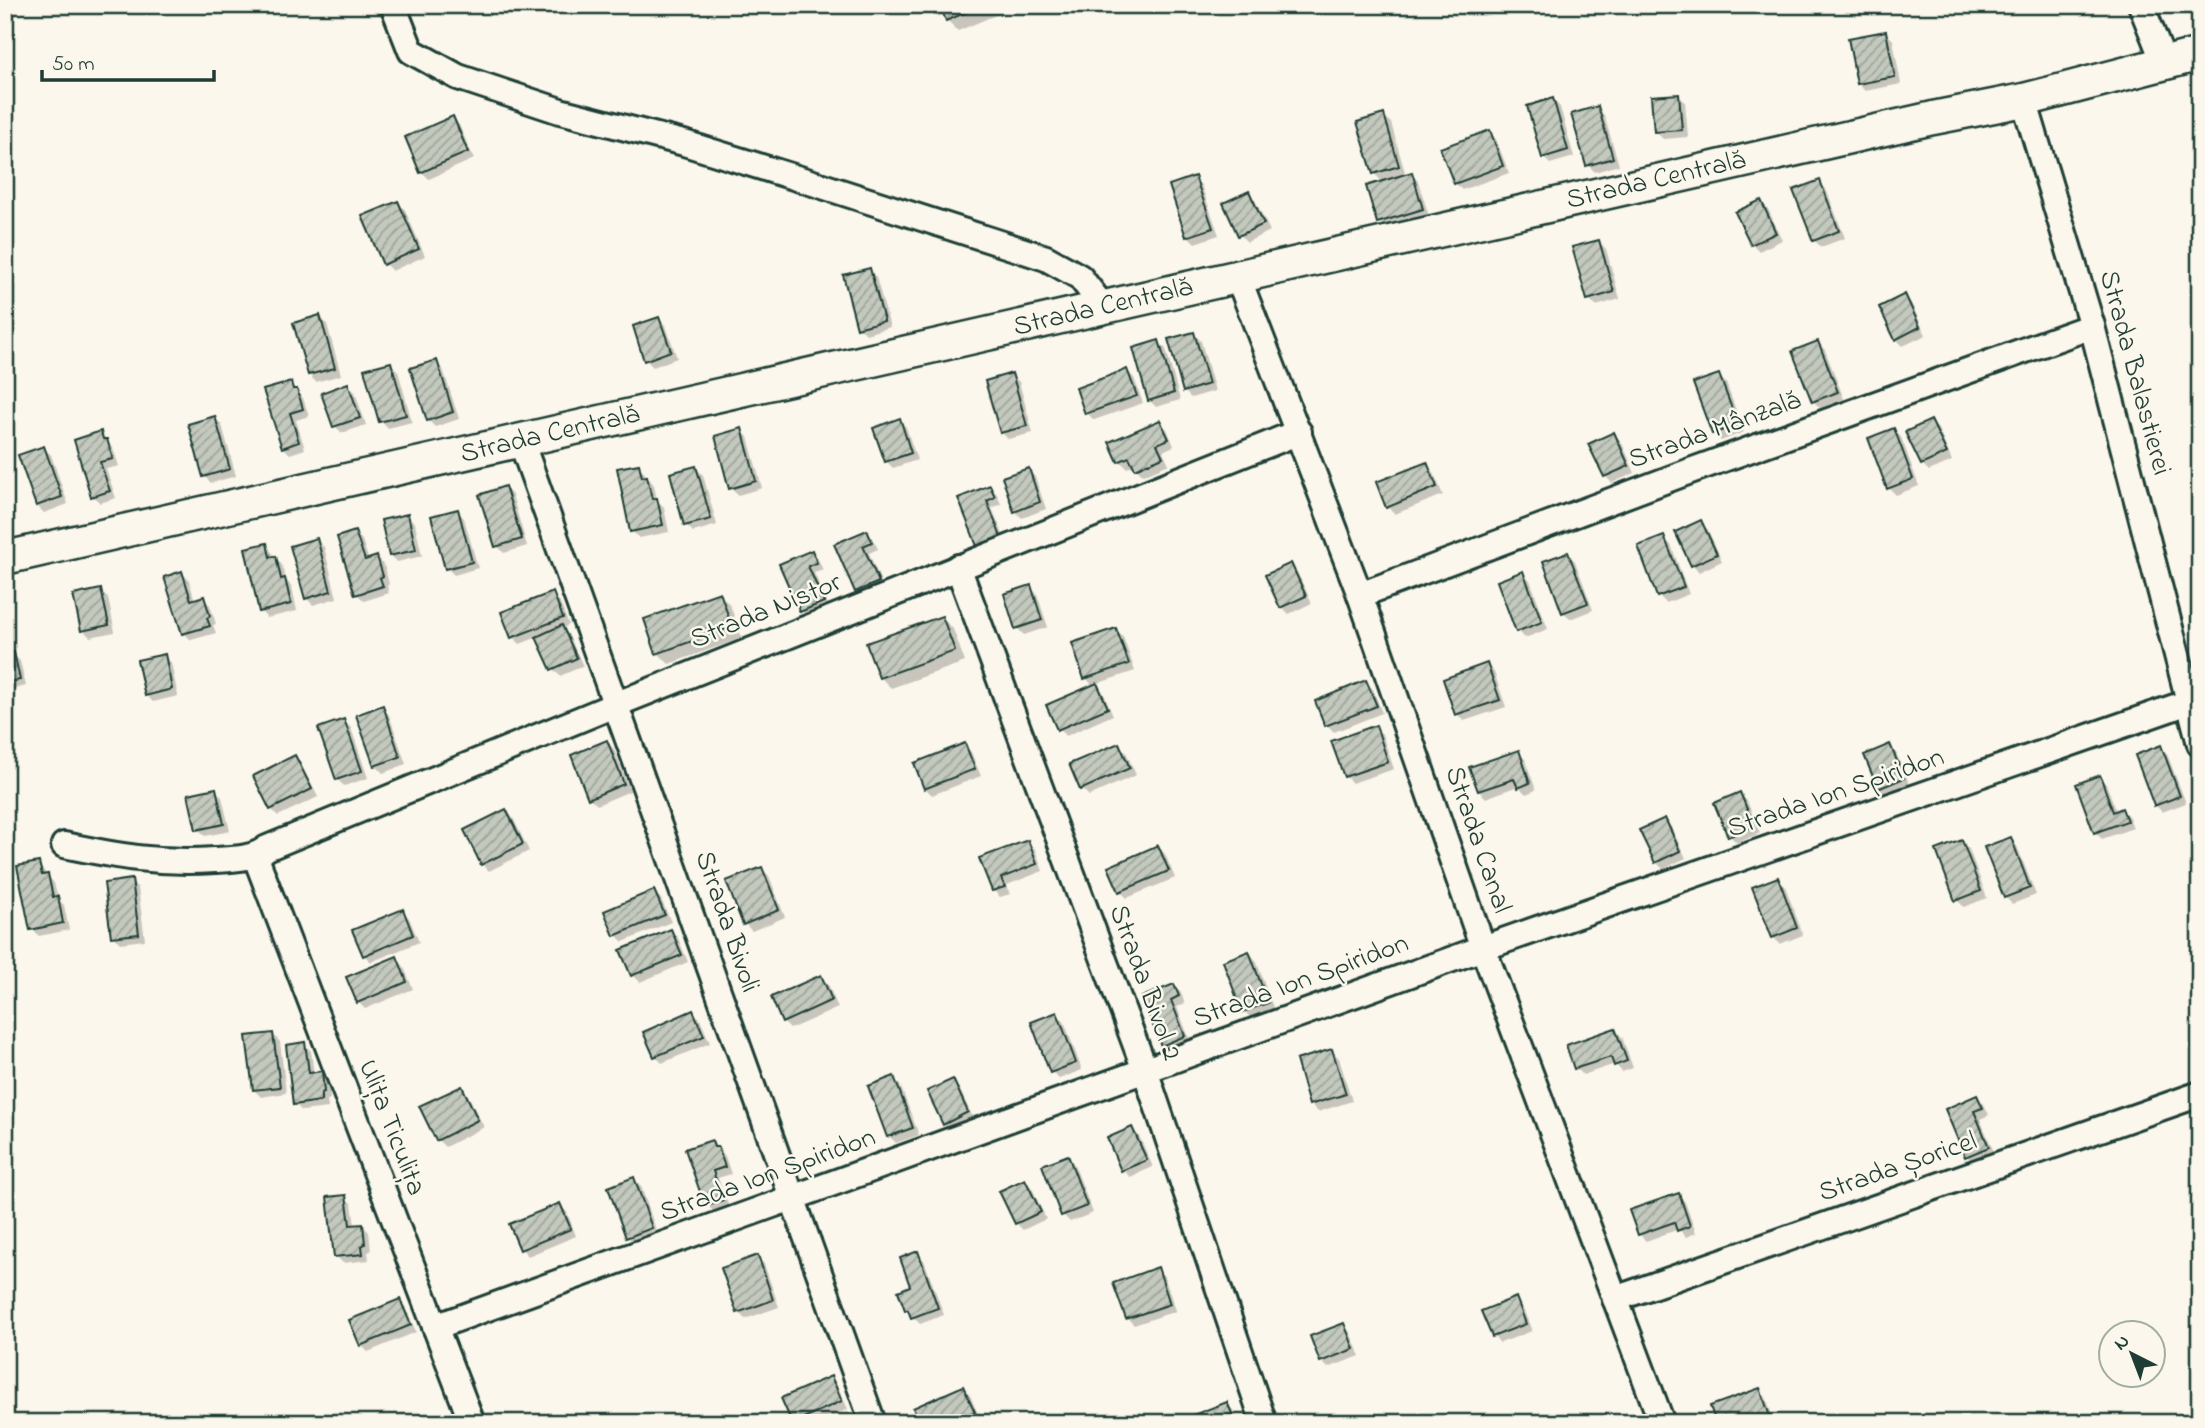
<svg xmlns="http://www.w3.org/2000/svg" width="2205" height="1428" viewBox="0 0 2205 1428" font-family="'Indie Flower',sans-serif">
<style>
.shadow{fill:#0003}
.building{fill:url(#building-hatch);stroke:#1f3d34;stroke-width:2}
.lines{fill:none;stroke-linecap:round;stroke-linejoin:round}
.minor-casing{stroke:#1f3d34;stroke-width:30}
.major-casing{stroke:#1f3d34;stroke-width:37}
.minor{stroke:#fbf7ec;stroke-width:24}
.major{stroke:#fbf7ec;stroke-width:32}
.labels{text-anchor:middle;dominant-baseline:central;stroke-width:5;stroke-linejoin:round;paint-order:stroke}
.street-label{font-size:28px;fill:#1f3d34;stroke:#fbf7ec}
</style>
<defs>
<pattern id="building-hatch" width="6" height="6" patternUnits="userSpaceOnUse" patternTransform="scale(1.75)"><rect width="6" height="6" fill="#c4c9be"/><path d="M-1 1l2-2M0 6l6-6M5 7l2-2" fill="none" stroke="#9fa49b"/></pattern>
</defs>
<rect width="100%" height="100%" fill="#fbf7ec"/>
<filter id="ink" filterUnits="userSpaceOnUse"><feTurbulence type="fractalNoise" baseFrequency=".0143" numOctaves="2"/><feDisplacementMap in="SourceGraphic" scale="14" xChannelSelector="R" yChannelSelector="G"/><feConvolveMatrix kernelMatrix="1 2 1 2 8 2 1 2 1" color-interpolation-filters="sRGB"/></filter>
<g filter="url(#ink)">
<g class="shadow">
<polygon points="941,5 1019,5 958,31 947,20"/>
<polygon points="1886,33 1893,40 1901,84 1865,91 1858,84"/>
<polygon points="1678,95 1685,102 1688,137 1663,139 1656,132"/>
<polygon points="1553,100 1560,107 1574,157 1550,164 1543,157"/>
<polygon points="1597,108 1604,115 1619,165 1595,172 1588,165"/>
<polygon points="1384,116 1391,123 1406,176 1411,174 1418,181 1429,216 1386,229 1379,222 1383,183 1374,173"/>
<polygon points="452,118 459,125 474,159 429,179 422,172"/>
<polygon points="1489,132 1496,139 1509,173 1462,190 1455,183"/>
<polygon points="1194,178 1201,185 1219,235 1195,243 1188,236"/>
<polygon points="1819,182 1826,189 1845,238 1821,247 1814,240"/>
<polygon points="1248,193 1255,200 1270,231 1247,242 1240,235"/>
<polygon points="1761,202 1768,209 1782,240 1759,251 1752,244"/>
<polygon points="398,203 405,210 425,256 392,271 385,264"/>
<polygon points="1599,242 1606,249 1620,299 1596,306 1589,299"/>
<polygon points="869,270 876,277 890,327 866,334 859,327"/>
<polygon points="1904,296 1911,303 1926,335 1903,346 1896,339"/>
<polygon points="320,317 327,324 341,375 316,382 309,375"/>
<polygon points="659,319 666,326 677,358 653,367 646,360"/>
<polygon points="1194,334 1201,341 1215,391 1191,398 1184,391"/>
<polygon points="1159,342 1166,349 1180,400 1156,407 1149,400"/>
<polygon points="1818,343 1825,350 1844,399 1820,408 1813,401"/>
<polygon points="436,362 443,369 459,419 435,427 428,420"/>
<polygon points="391,364 398,371 412,422 388,428 381,421"/>
<polygon points="1127,371 1134,378 1143,403 1094,420 1087,413 1078,389"/>
<polygon points="1012,375 1019,382 1033,433 1008,439 1001,432"/>
<polygon points="1718,376 1726,383 1744,432 1721,441 1713,434 1695,384"/>
<polygon points="290,384 303,398 309,416 296,420 305,449 290,454 283,447"/>
<polygon points="348,385 355,392 366,425 342,433 335,426"/>
<polygon points="215,418 222,425 236,476 211,483 204,476"/>
<polygon points="899,420 906,427 917,460 893,468 886,461"/>
<polygon points="1160,422 1167,429 1174,446 1163,451 1169,464 1143,475 1134,465 1127,468 1120,461 1112,443"/>
<polygon points="1931,422 1938,429 1952,461 1929,471 1922,464"/>
<polygon points="741,430 748,437 762,488 738,495 731,488"/>
<polygon points="1894,430 1901,437 1919,486 1896,495 1889,488"/>
<polygon points="100,433 113,448 119,466 106,469 116,498 100,503 93,496"/>
<polygon points="1614,434 1621,441 1635,473 1612,483 1605,476"/>
<polygon points="44,448 51,455 68,504 44,513 37,506"/>
<polygon points="1426,464 1433,471 1443,495 1395,514 1388,507"/>
<polygon points="638,465 654,485 657,500 664,507 669,532 639,538 632,531"/>
<polygon points="696,468 703,475 717,525 693,532 686,525"/>
<polygon points="1028,470 1035,477 1046,509 1022,518 1015,511"/>
<polygon points="990,487 997,494 1001,504 992,508 1007,544 986,552 979,545 960,499"/>
<polygon points="505,488 512,495 527,546 504,553 497,546"/>
<polygon points="457,511 464,518 478,568 454,575 447,568"/>
<polygon points="408,516 415,523 422,556 397,562 390,555"/>
<polygon points="1701,523 1708,530 1722,561 1699,572 1692,565"/>
<polygon points="866,532 873,539 878,549 869,553 884,589 864,598 857,591 837,545"/>
<polygon points="355,533 362,540 369,561 376,558 384,565 389,584 387,586 389,593 364,601 357,594"/>
<polygon points="1664,538 1671,545 1689,594 1666,603 1659,596"/>
<polygon points="316,540 324,547 337,598 313,605 306,598"/>
<polygon points="266,545 282,565 286,580 292,587 297,611 267,618 260,611"/>
<polygon points="811,552 818,559 823,570 814,573 830,609 809,618 802,611 782,565"/>
<polygon points="1568,554 1575,561 1593,610 1570,619 1563,612"/>
<polygon points="1290,565 1297,572 1312,603 1289,614 1282,607"/>
<polygon points="182,573 189,580 195,601 203,598 210,605 216,624 213,625 216,633 191,640 184,633"/>
<polygon points="1523,573 1530,580 1548,629 1525,638 1518,631"/>
<polygon points="1030,587 1037,594 1048,627 1024,635 1017,628"/>
<polygon points="100,591 108,598 115,632 90,637 83,630"/>
<polygon points="552,594 559,601 569,625 562,628 568,634 583,666 560,676 553,669 538,637 520,644 513,637"/>
<polygon points="719,594 730,605 742,638 669,664 658,653"/>
<polygon points="942,618 953,629 965,662 891,688 880,677"/>
<polygon points="1116,630 1123,637 1135,671 1096,684 1103,692 1113,715 1066,736 1059,729 1093,686 1086,678"/>
<polygon points="5,634 11,639 14,655 20,661 26,686 5,691"/>
<polygon points="164,656 171,663 178,696 153,702 146,695"/>
<polygon points="1487,665 1494,672 1506,707 1464,721 1457,714"/>
<polygon points="1366,682 1373,689 1382,713 1334,732 1327,725 1318,702"/>
<polygon points="382,707 389,715 406,764 383,773 376,766 359,716"/>
<polygon points="344,721 351,728 368,778 344,786 337,779"/>
<polygon points="1375,727 1382,734 1394,769 1352,783 1345,776"/>
<polygon points="607,742 614,749 630,791 597,805 590,798"/>
<polygon points="964,745 971,752 981,776 932,795 925,788"/>
<polygon points="1119,745 1126,752 1136,775 1089,796 1082,789"/>
<polygon points="1889,746 1896,753 1910,785 1886,795 1879,788"/>
<polygon points="2160,747 2167,754 2186,803 2162,812 2155,805"/>
<polygon points="1518,752 1525,759 1536,790 1526,794 1518,786 1486,798 1479,791 1471,768"/>
<polygon points="294,757 301,764 318,797 278,816 271,809"/>
<polygon points="2099,777 2106,784 2117,812 2122,810 2129,817 2133,828 2102,839 2095,832"/>
<polygon points="215,790 222,797 230,831 205,836 198,829"/>
<polygon points="1740,794 1747,801 1760,833 1737,843 1730,836"/>
<polygon points="506,811 513,818 529,851 489,871 482,864"/>
<polygon points="1664,820 1671,827 1686,858 1663,869 1656,862"/>
<polygon points="2010,839 2017,846 2036,895 2012,904 2005,897"/>
<polygon points="1028,842 1035,849 1043,871 1007,885 1010,894 1000,897 993,890 982,860"/>
<polygon points="1961,842 1969,849 1987,898 1964,907 1957,900"/>
<polygon points="1158,847 1165,854 1175,878 1127,898 1120,891"/>
<polygon points="38,864 54,883 58,899 64,905 69,930 39,936 32,929"/>
<polygon points="762,869 769,876 785,917 752,931 745,924"/>
<polygon points="1778,879 1785,886 1803,935 1780,944 1773,937"/>
<polygon points="131,881 138,888 145,940 120,943 113,936"/>
<polygon points="654,892 661,899 671,922 623,942 616,935 606,911"/>
<polygon points="402,911 409,918 419,942 371,962 364,955"/>
<polygon points="671,931 678,938 688,962 640,982 633,975"/>
<polygon points="1249,953 1256,960 1274,1010 1251,1018 1244,1011"/>
<polygon points="396,958 403,965 413,989 365,1009 358,1002"/>
<polygon points="821,977 828,984 838,1008 790,1029 783,1022"/>
<polygon points="1174,986 1181,993 1185,1004 1177,1007 1191,1043 1170,1052 1163,1045 1144,998"/>
<polygon points="693,1012 700,1019 710,1043 662,1063 655,1056 645,1033"/>
<polygon points="1057,1014 1064,1021 1082,1070 1059,1079 1052,1072"/>
<polygon points="1615,1030 1622,1037 1633,1068 1622,1072 1615,1064 1583,1075 1576,1068"/>
<polygon points="273,1034 280,1042 286,1093 261,1097 254,1090"/>
<polygon points="304,1044 311,1051 314,1074 321,1073 328,1080 330,1099 327,1100 328,1108 302,1111 295,1104"/>
<polygon points="1332,1051 1339,1058 1352,1101 1318,1112 1311,1105 1298,1062"/>
<polygon points="893,1078 900,1085 919,1135 896,1143 889,1136"/>
<polygon points="952,1081 959,1088 974,1120 951,1131 944,1124"/>
<polygon points="461,1088 468,1095 484,1127 445,1147 438,1140"/>
<polygon points="1977,1097 1984,1104 1989,1115 1980,1119 1995,1154 1974,1163 1967,1156 1947,1110"/>
<polygon points="1132,1129 1139,1136 1153,1167 1130,1177 1123,1170 1109,1139"/>
<polygon points="711,1142 725,1156 731,1174 718,1178 729,1207 714,1212 707,1205"/>
<polygon points="1067,1157 1074,1164 1093,1213 1070,1222 1063,1215"/>
<polygon points="634,1179 641,1186 658,1236 635,1244 628,1237"/>
<polygon points="1025,1181 1032,1188 1046,1219 1023,1230 1016,1223"/>
<polygon points="1678,1195 1685,1202 1696,1233 1686,1237 1679,1229 1646,1241 1639,1234"/>
<polygon points="345,1197 352,1204 355,1226 362,1225 369,1232 371,1251 368,1252 369,1260 343,1263 336,1256"/>
<polygon points="560,1205 567,1212 576,1236 528,1256 522,1249"/>
<polygon points="917,1253 924,1260 944,1315 920,1324 906,1310"/>
<polygon points="757,1257 764,1264 779,1307 745,1319 738,1312"/>
<polygon points="1157,1269 1164,1276 1176,1311 1134,1325 1127,1318"/>
<polygon points="1515,1299 1522,1306 1532,1331 1500,1343 1493,1336"/>
<polygon points="399,1301 406,1308 416,1332 368,1352 361,1345"/>
<polygon points="1343,1325 1350,1332 1360,1356 1328,1368 1321,1361"/>
<polygon points="830,1378 837,1385 848,1409 816,1423 793,1422 783,1399"/>
<polygon points="963,1388 970,1395 980,1419 972,1423 921,1423"/>
<polygon points="1759,1390 1766,1397 1775,1423 1718,1423"/>
<polygon points="1227,1404 1234,1411 1239,1423 1198,1423"/>
</g>
<g class="building">
<polygon points="940,5 983,5 946,21"/>
<polygon points="1886,31 1895,77 1857,84 1848,38"/>
<polygon points="1679,94 1682,130 1654,132 1651,96"/>
<polygon points="1553,98 1568,150 1542,158 1527,106"/>
<polygon points="1598,106 1613,158 1586,166 1571,114"/>
<polygon points="1384,114 1399,166 1373,174 1357,122"/>
<polygon points="453,116 468,152 420,173 405,137"/>
<polygon points="1490,130 1503,166 1454,184 1440,148"/>
<polygon points="1412,172 1423,209 1377,223 1366,186"/>
<polygon points="1195,176 1213,228 1186,237 1169,185"/>
<polygon points="1820,180 1839,231 1813,241 1793,190"/>
<polygon points="1249,191 1264,224 1238,236 1223,203"/>
<polygon points="1761,200 1776,233 1751,245 1735,212"/>
<polygon points="398,201 419,249 383,265 362,216"/>
<polygon points="1599,240 1614,292 1587,300 1572,247"/>
<polygon points="870,268 884,321 857,328 843,275"/>
<polygon points="1905,294 1920,327 1895,340 1879,307"/>
<polygon points="320,315 335,368 308,375 293,323"/>
<polygon points="659,317 671,351 644,361 633,326"/>
<polygon points="1194,332 1209,384 1183,392 1168,339"/>
<polygon points="1159,340 1174,393 1148,401 1133,348"/>
<polygon points="1818,341 1838,392 1812,402 1792,351"/>
<polygon points="437,360 453,412 427,421 410,368"/>
<polygon points="391,362 406,415 379,422 364,369"/>
<polygon points="1127,369 1137,396 1085,414 1076,388"/>
<polygon points="1012,373 1027,426 1000,433 985,381"/>
<polygon points="1719,374 1738,425 1712,434 1693,383"/>
<polygon points="291,382 293,389 297,389 303,409 290,413 299,442 282,448 263,390"/>
<polygon points="348,383 360,418 333,427 321,393"/>
<polygon points="215,416 230,469 203,477 188,424"/>
<polygon points="900,418 911,453 885,462 873,428"/>
<polygon points="1160,420 1169,439 1157,444 1163,457 1135,469 1129,457 1118,462 1109,442"/>
<polygon points="1931,420 1947,453 1921,465 1905,432"/>
<polygon points="742,428 756,481 729,489 715,436"/>
<polygon points="1894,428 1913,479 1887,489 1868,438"/>
<polygon points="101,431 103,439 107,439 113,459 100,462 110,491 91,497 74,440"/>
<polygon points="1614,432 1629,466 1604,477 1588,444"/>
<polygon points="44,446 62,497 36,506 18,455"/>
<polygon points="1427,462 1437,487 1386,508 1376,482"/>
<polygon points="639,464 642,477 647,476 652,499 657,498 663,525 630,532 617,468"/>
<polygon points="696,466 711,519 684,526 670,473"/>
<polygon points="1029,468 1040,502 1014,512 1002,477"/>
<polygon points="990,485 995,497 987,501 1001,537 977,546 958,498"/>
<polygon points="505,486 522,539 495,547 479,495"/>
<polygon points="458,509 472,562 445,569 431,516"/>
<polygon points="408,514 416,550 389,556 381,520"/>
<polygon points="1701,520 1717,554 1691,566 1675,532"/>
<polygon points="867,530 872,542 863,546 879,582 855,592 834,544"/>
<polygon points="355,531 365,560 377,556 383,576 380,578 383,586 355,595 337,537"/>
<polygon points="1664,536 1684,587 1657,597 1638,546"/>
<polygon points="317,538 331,591 305,599 290,546"/>
<polygon points="267,543 270,557 276,556 281,579 285,578 291,604 259,612 245,548"/>
<polygon points="812,550 817,563 808,566 824,602 800,612 779,564"/>
<polygon points="1568,552 1588,603 1562,613 1543,561"/>
<polygon points="1291,563 1306,596 1280,608 1265,575"/>
<polygon points="182,571 191,600 204,596 210,616 207,618 210,626 182,634 164,577"/>
<polygon points="1523,571 1542,622 1516,632 1497,581"/>
<polygon points="1031,585 1042,620 1015,629 1004,594"/>
<polygon points="101,589 109,625 81,631 73,595"/>
<polygon points="553,592 563,618 511,638 501,612"/>
<polygon points="720,592 732,627 656,654 644,619"/>
<polygon points="942,616 955,651 879,678 866,643"/>
<polygon points="562,625 577,658 551,670 536,637"/>
<polygon points="1116,628 1129,664 1084,679 1072,643"/>
<polygon points="5,636 9,654 14,652 20,680 5,683"/>
<polygon points="165,654 172,689 145,696 137,660"/>
<polygon points="1487,663 1500,700 1455,715 1443,679"/>
<polygon points="1366,680 1377,706 1325,726 1315,701"/>
<polygon points="1097,683 1108,708 1057,730 1046,705"/>
<polygon points="383,705 400,757 374,766 356,715"/>
<polygon points="344,719 362,771 336,780 318,728"/>
<polygon points="1376,725 1388,762 1344,777 1331,741"/>
<polygon points="607,740 624,784 588,799 571,755"/>
<polygon points="965,743 975,769 924,789 914,763"/>
<polygon points="1119,743 1130,768 1080,790 1069,764"/>
<polygon points="1890,744 1904,778 1878,789 1864,755"/>
<polygon points="2161,745 2180,796 2154,806 2135,755"/>
<polygon points="1519,750 1530,783 1518,788 1514,779 1478,791 1469,767"/>
<polygon points="295,755 312,789 270,810 253,776"/>
<polygon points="2100,775 2113,812 2122,808 2127,821 2094,833 2076,784"/>
<polygon points="216,788 224,824 196,830 188,794"/>
<polygon points="1740,792 1754,826 1728,837 1714,803"/>
<polygon points="506,809 523,844 481,865 464,830"/>
<polygon points="1665,818 1680,851 1655,863 1639,830"/>
<polygon points="2011,837 2030,888 2004,898 1984,847"/>
<polygon points="1028,840 1037,864 1001,878 1005,887 992,891 979,858"/>
<polygon points="1962,840 1981,891 1955,901 1936,850"/>
<polygon points="1158,845 1169,871 1119,892 1108,867"/>
<polygon points="39,862 42,875 48,874 53,897 58,896 63,923 30,930 17,866"/>
<polygon points="762,867 779,910 743,925 726,881"/>
<polygon points="1778,877 1797,928 1772,938 1752,887"/>
<polygon points="132,879 139,934 111,937 104,883"/>
<polygon points="654,890 665,915 614,936 604,911"/>
<polygon points="403,909 413,935 363,956 352,930"/>
<polygon points="671,929 682,955 631,976 620,950"/>
<polygon points="1249,951 1268,1003 1242,1012 1223,961"/>
<polygon points="397,956 407,982 357,1003 346,977"/>
<polygon points="821,975 832,1000 782,1023 771,997"/>
<polygon points="1174,984 1179,996 1171,1000 1185,1036 1161,1046 1142,997"/>
<polygon points="693,1010 704,1036 654,1057 643,1032"/>
<polygon points="1057,1012 1076,1063 1050,1073 1031,1022"/>
<polygon points="1615,1028 1627,1061 1614,1066 1611,1057 1574,1069 1566,1045"/>
<polygon points="273,1033 280,1087 253,1090 246,1036"/>
<polygon points="305,1042 309,1073 322,1071 324,1092 321,1093 321,1101 293,1105 286,1045"/>
<polygon points="1332,1049 1346,1094 1309,1105 1296,1060"/>
<polygon points="894,1076 913,1128 887,1137 868,1086"/>
<polygon points="953,1079 968,1112 943,1125 927,1091"/>
<polygon points="462,1086 478,1120 436,1141 419,1106"/>
<polygon points="1977,1095 1983,1108 1974,1111 1989,1147 1965,1157 1945,1109"/>
<polygon points="1132,1127 1147,1160 1121,1171 1107,1138"/>
<polygon points="712,1140 714,1147 718,1147 725,1167 713,1171 723,1200 705,1206 685,1149"/>
<polygon points="1068,1155 1087,1206 1061,1216 1042,1165"/>
<polygon points="634,1177 652,1228 626,1238 608,1187"/>
<polygon points="1025,1179 1041,1212 1015,1224 999,1191"/>
<polygon points="1679,1193 1690,1226 1677,1231 1674,1222 1638,1235 1629,1210"/>
<polygon points="346,1195 350,1225 363,1224 365,1244 362,1246 363,1254 334,1257 327,1197"/>
<polygon points="560,1203 571,1229 520,1250 509,1224"/>
<polygon points="918,1251 938,1308 911,1318 908,1310 905,1310 898,1291 910,1286 900,1258"/>
<polygon points="758,1255 773,1300 737,1313 721,1268"/>
<polygon points="1158,1267 1170,1304 1126,1319 1113,1283"/>
<polygon points="1516,1297 1526,1324 1492,1337 1481,1311"/>
<polygon points="400,1299 411,1325 360,1346 349,1320"/>
<polygon points="1344,1323 1354,1349 1320,1362 1310,1336"/>
<polygon points="831,1376 842,1401 792,1423 781,1398"/>
<polygon points="963,1386 975,1412 949,1423 920,1423 913,1408"/>
<polygon points="1760,1388 1772,1422 1757,1423 1756,1417 1739,1423 1716,1423 1710,1406"/>
<polygon points="1227,1402 1236,1423 1196,1423 1193,1415"/>
</g>
<g class="lines">
<defs>
<g id="minor">
<polyline points="393,5 411,51 458,77 560,111 684,143 813,183 1046,258 1080,277 1104,308"/>
<polyline points="2141,5 2165,65"/>
<polyline points="2024,100 2092,326 2200,744"/>
<polyline points="1238,277 1360,595 1483,948 1662,1423"/>
<polyline points="521,441 873,1423"/>
<polyline points="958,567 1145,1070 1264,1423"/>
<polyline points="1360,595 1693,470 2092,326"/>
<path d="M64 845C117 856 160 864 215 860 233 859 254 859 267 848L617 704 1299 432"/>
<polyline points="259,854 258,863 472,1423"/>
<polyline points="1615,1299 2200,1094"/>
<polyline points="435,1327 1483,948 2189,702"/>
</g>
<polyline id="major" points="5,558 1933,118 2024,100 2200,54"/>
</defs>
<use href="#minor" class="minor-casing"/>
<use href="#major" class="major-casing"/>
<use href="#minor" class="minor"/>
<use href="#major" class="major"/>
</g>
</g>
<g class="labels">
<g class="street-label">
<text transform="translate(1656 181) rotate(-13)">Strada Centrală</text>
<text transform="translate(1103 308) rotate(-13)">Strada Centrală</text>
<text transform="translate(2134 373) rotate(75)">Strada Balastierei</text>
<text transform="translate(1715 431) rotate(-20)">Strada Mânzală</text>
<text transform="translate(550 435) rotate(-13)">Strada Centrală</text>
<text transform="translate(766 612) rotate(-22)">Strada Nistor</text>
<text transform="translate(1836 794) rotate(-19)">Strada Ion Spiridon</text>
<text transform="translate(1477 840) rotate(71)">Strada Canal</text>
<text transform="translate(726 922) rotate(71)">Strada Bivoli</text>
<text transform="translate(1301 982) rotate(-20)">Strada Ion Spiridon</text>
<text transform="translate(1144 983) rotate(70)">Strada Bivol 2</text>
<text transform="translate(391 1128) rotate(69)">Ulița Ticulița</text>
<text transform="translate(1898 1168) rotate(-19)">Strada Șoricel</text>
<text transform="translate(768 1176) rotate(-20)">Strada Ion Spiridon</text>
</g>
</g>
<rect width="2205" height="1428" fill="none" stroke="#fbf7ec" stroke-width="28"/>
<rect x="14" y="14" width="2177" height="1400" fill="none" stroke="#1f3d34" stroke-width="2.5" filter="url(#ink)"/>
<g transform="translate(2132 1354) rotate(318)"><circle r="33" fill="#fbf7ec" stroke="#a3ada2" stroke-width="2"/>
<path d="M0-5L12 26L0 18L-12 26Z" fill="#1f3d34"/>
<text y="-10" font-size="19" font-weight="bold" text-anchor="middle" fill="#1f3d34">N</text>
</g>
<path d="M42 70v10h172v-10" fill="none" stroke="#1f3d34" stroke-width="3.5"/>
<text x="52" y="70" font-size="21" fill="#1f3d34" stroke="#fbf7ec" stroke-width="5" paint-order="stroke">50 m</text>
</svg>
